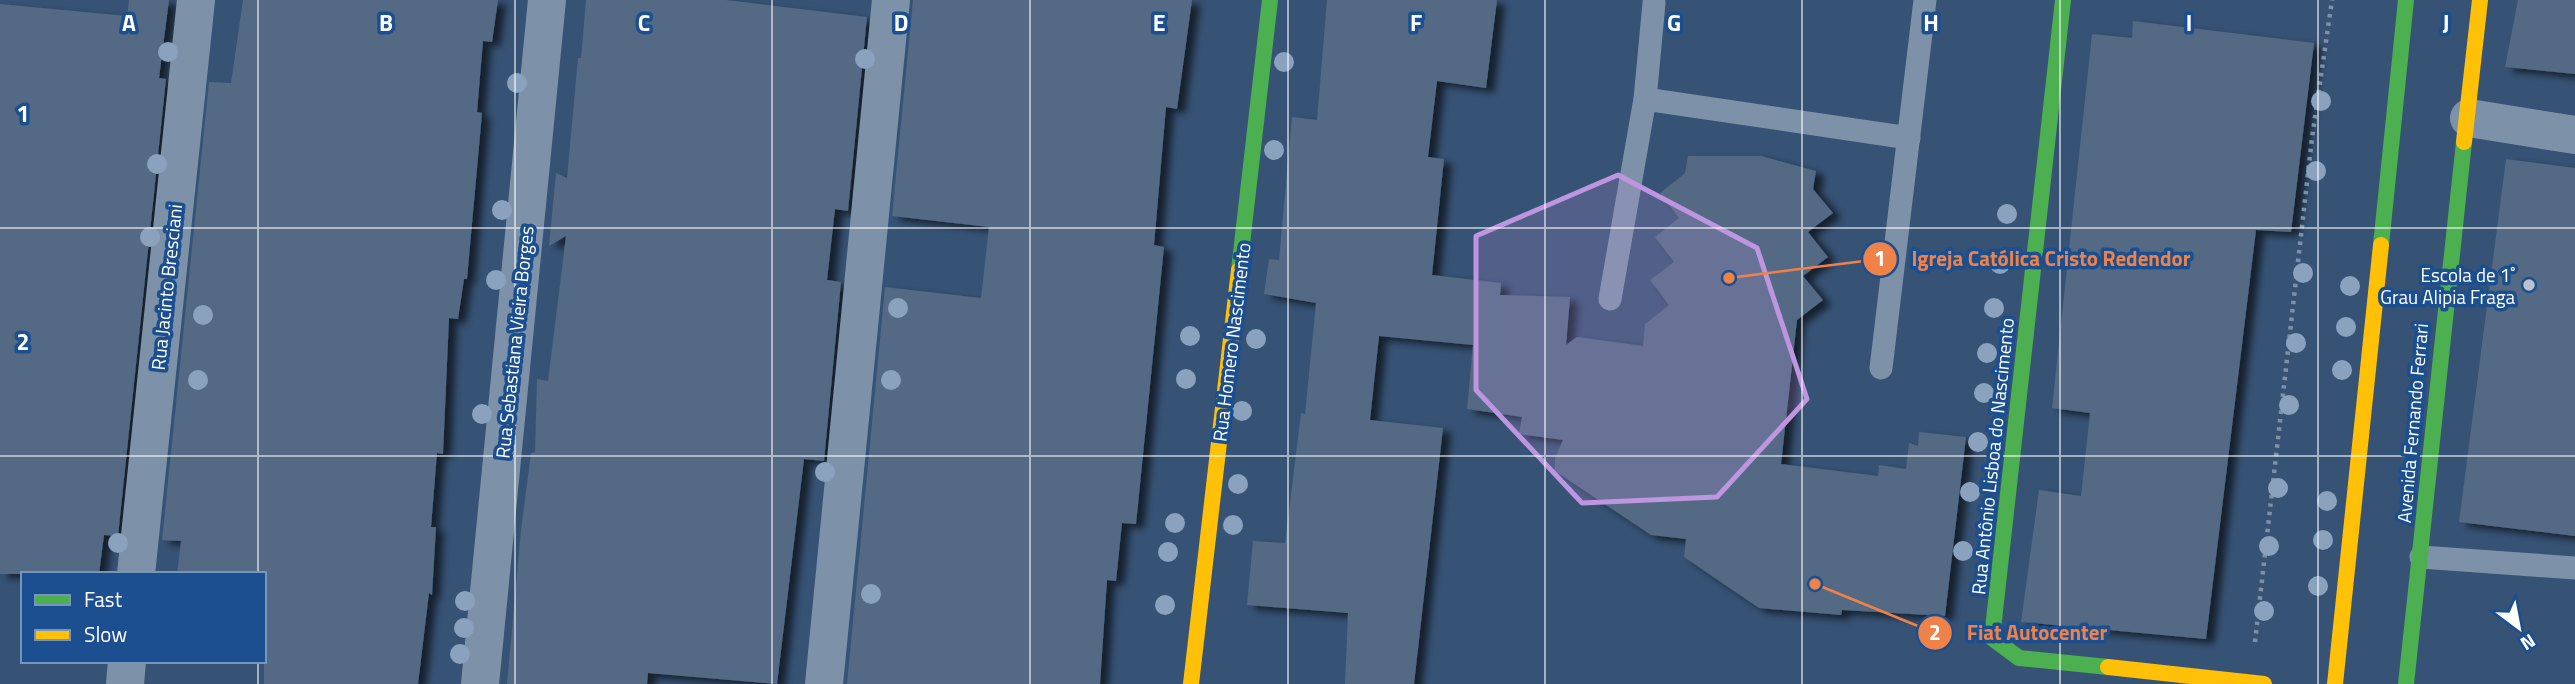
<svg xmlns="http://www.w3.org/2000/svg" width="2575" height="684" viewBox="0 0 2575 684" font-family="'Titillium Web',sans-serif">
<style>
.building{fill:#526984;filter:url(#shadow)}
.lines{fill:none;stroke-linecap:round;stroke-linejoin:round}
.path{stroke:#7d92a8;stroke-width:4.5;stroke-dasharray:3.5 5;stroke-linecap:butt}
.lane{stroke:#7d92a8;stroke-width:23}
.street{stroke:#7d92a8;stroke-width:38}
.fast{stroke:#4caf50;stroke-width:16}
.slow{stroke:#ffc107;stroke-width:16}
.tree{fill:#8aa2be}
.marked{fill:#bd96df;fill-opacity:0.2;stroke:#bd96df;stroke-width:5;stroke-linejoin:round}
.grid{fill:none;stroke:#fff;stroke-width:2;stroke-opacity:0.55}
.poi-dot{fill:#b9c2ce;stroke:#1b4f8f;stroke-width:2.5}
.labels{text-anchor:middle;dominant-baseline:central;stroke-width:7;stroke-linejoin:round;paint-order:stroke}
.poi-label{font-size:19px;fill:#fff;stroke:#1b4f8f;text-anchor:end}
.street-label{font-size:19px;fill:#fff;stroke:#1b4f8f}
.grid-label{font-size:23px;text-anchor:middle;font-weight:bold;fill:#fff;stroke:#1b4f8f;stroke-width:7;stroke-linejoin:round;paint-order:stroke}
.leader{fill:none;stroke:#ee8249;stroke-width:2.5}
.callout-dot{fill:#ee8249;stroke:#1b4f8f;stroke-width:2.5}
.mark-label{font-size:21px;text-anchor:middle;font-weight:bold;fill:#fff}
.callout-label{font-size:21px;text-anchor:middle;font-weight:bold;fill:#ee8249;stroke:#1b4f8f;stroke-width:7;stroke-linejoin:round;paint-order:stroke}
</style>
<defs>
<filter id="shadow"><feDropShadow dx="8" dy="4.5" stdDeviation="3.5" flood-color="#0009"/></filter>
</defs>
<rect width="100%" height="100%" fill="#365274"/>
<g class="building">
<polygon points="129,0 169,0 159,78 166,79 118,536 104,535 99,574 0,574 0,4 127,16"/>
<polygon points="243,0 498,0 492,42 483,41 477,112 482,113 467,279 464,279 458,319 449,318 443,454 437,453 431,527 436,527 432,595 429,593 418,684 264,684 264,574 177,574 181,541 162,540 209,82 231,83"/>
<polygon points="586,0 726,0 867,17 848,211 835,209 827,280 841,282 824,461 804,459 777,684 648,673 647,684 507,684 521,530 531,453 535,452 537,379 548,381 566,236 549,246 556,173 567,178 578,58 581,58"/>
<polygon points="913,0 1192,0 1177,109 1166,107 1154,245 1164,247 1136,524 1122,523 1116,581 1107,580 1100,684 847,684 885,287 981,298 989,227 892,216"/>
<polygon points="1327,0 1497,0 1486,88 1437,81 1428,157 1444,159 1432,275 1501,283 1500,295 1570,297 1566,345 1577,337 1643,346 1645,324 1669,305 1650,280 1674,262 1655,237 1679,218 1660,193 1685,173 1688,156 1761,156 1816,171 1813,189 1833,213 1808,232 1828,257 1803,276 1823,300 1797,320 1781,464 1878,476 1879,465 1906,469 1909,443 1918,446 1919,432 1966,437 1945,616 1842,610 1841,615 1759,608 1684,557 1686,539 1651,535 1555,471 1555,458 1563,440 1519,434 1522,417 1467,409 1473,345 1379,336 1370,420 1443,428 1414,684 1345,684 1348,613 1247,605 1253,541 1285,543 1301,413 1305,414 1316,303 1264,294 1269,259 1279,260 1292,117 1317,120"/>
<polygon points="2518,0 2575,0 2575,74 2505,67"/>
<polygon points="2133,21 2314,43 2291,232 2256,230 2206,639 2021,622 2039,490 2081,496 2090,413 2052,408 2092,34 2132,38"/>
<polygon points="2506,159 2575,168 2575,536 2459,522"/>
</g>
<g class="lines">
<polyline class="path" points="2255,642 2312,138 2332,0"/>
<g class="lane">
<polyline points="1645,99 1654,3"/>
<polyline points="1610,299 1645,99 1909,138"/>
<polyline points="1881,368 1925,0"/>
<polyline points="2421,557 2575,568"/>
</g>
<g class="street">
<polyline points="2469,118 2575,135"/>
<polyline points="136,574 196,0"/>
<polyline points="125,684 127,661"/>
<polyline points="480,684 547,0"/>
<polyline points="824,684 891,0"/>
</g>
<g class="fast">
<polyline points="2063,0 1992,638 2019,658 2108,667"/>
<polyline points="2381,245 2406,0"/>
<polyline points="1239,270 1270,0"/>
<polyline points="2406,684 2464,142"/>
</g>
<g class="slow">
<polyline points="2464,142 2480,0"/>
<polyline points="2108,667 2264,684"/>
<polyline points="1191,684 1239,270"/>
<polyline points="2335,684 2381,245"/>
</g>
</g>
<g class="tree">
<circle cx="168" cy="52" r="10"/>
<circle cx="865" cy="59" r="10"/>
<circle cx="1284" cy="62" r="10"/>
<circle cx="517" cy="83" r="10"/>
<circle cx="2321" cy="101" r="10"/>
<circle cx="1274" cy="150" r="10"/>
<circle cx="157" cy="164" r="10"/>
<circle cx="2316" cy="171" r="10"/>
<circle cx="502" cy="210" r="10"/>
<circle cx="2007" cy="214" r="10"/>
<circle cx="150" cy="237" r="10"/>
<circle cx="2000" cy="264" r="10"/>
<circle cx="2303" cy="273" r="10"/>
<circle cx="496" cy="280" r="10"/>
<circle cx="2350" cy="286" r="10"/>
<circle cx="898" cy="308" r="10"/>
<circle cx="1994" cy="308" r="10"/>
<circle cx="203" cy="315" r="10"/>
<circle cx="2346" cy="327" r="10"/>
<circle cx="1190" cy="336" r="10"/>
<circle cx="1256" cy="339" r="10"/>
<circle cx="2296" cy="343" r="10"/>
<circle cx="1987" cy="353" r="10"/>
<circle cx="2342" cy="370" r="10"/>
<circle cx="1186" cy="379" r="10"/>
<circle cx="198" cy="380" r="10"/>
<circle cx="891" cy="380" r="10"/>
<circle cx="1984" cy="393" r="10"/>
<circle cx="2289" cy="405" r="10"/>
<circle cx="1242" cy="411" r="10"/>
<circle cx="482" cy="414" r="10"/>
<circle cx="1978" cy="442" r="10"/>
<circle cx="825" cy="472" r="10"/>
<circle cx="1238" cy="484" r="10"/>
<circle cx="2278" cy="488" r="10"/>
<circle cx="1970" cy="492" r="10"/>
<circle cx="2327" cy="501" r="10"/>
<circle cx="1175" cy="523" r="10"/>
<circle cx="1233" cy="525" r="10"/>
<circle cx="2323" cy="540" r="10"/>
<circle cx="118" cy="543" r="10"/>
<circle cx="2269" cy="546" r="10"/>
<circle cx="1963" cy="551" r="10"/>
<circle cx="1168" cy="552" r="10"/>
<circle cx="2318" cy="586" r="10"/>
<circle cx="871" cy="594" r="10"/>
<circle cx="465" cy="601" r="10"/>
<circle cx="1165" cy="605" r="10"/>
<circle cx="2264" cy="611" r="10"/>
<circle cx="464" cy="628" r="10"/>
<circle cx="460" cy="654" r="10"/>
</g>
<path class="marked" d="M1618 175 1757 248 1807 399 1717 497 1582 503 1476 390V236Z"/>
<path class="grid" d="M258 0V574M515 0V684M772 0V684M1030 0V684M1288 0V684M1545 0V684M1802 0V684M2060 0V684M2318 0V684M0 228H2575M0 456H2575M258 661V684"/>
<circle class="poi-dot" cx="2529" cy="285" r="7"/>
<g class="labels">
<g class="poi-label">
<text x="2515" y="274">Escola de 1˚<tspan x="2515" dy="22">Grau Alipia Fraga</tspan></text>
</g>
<g class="street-label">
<text transform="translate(166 287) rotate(-84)">Rua Jacinto Bresciani</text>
<text transform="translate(514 342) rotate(-84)">Rua Sebastiana Vieira Borges</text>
<text transform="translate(1231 342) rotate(-83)">Rua Homero Nascimento</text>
<text transform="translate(2412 423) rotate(-85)">Avenida Fernando Ferrari</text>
<text transform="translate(1992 456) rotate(-84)">Rua Antônio Lisboa do Nascimento</text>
</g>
</g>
<g class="grid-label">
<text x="129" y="31">A</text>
<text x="386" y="31">B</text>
<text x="644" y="31">C</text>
<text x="901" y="31">D</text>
<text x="1159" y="31">E</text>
<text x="1416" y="31">F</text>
<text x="1674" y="31">G</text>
<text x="1931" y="31">H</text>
<text x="2189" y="31">I</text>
<text x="2446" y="31">J</text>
<text x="23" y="122">1</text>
<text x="23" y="350">2</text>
</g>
<path class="leader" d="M1729 278L1880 259M1815 584L1935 633"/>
<g class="callout-dot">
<circle cx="1729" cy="278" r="7"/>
<circle cx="1815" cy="584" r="7"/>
<circle cx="1880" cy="259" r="18"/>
<circle cx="1935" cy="633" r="18"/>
</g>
<g class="mark-label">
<text x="1880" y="266">1</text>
<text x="1935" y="640">2</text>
</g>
<g class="callout-label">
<text x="2051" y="266">Igreja Católica Cristo Redendor</text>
<text x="2037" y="640">Fiat Autocenter</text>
</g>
<rect x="21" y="572" width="245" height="91" fill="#1b4f8f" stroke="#7695bc" stroke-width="2"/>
<rect x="35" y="595" width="35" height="10" fill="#4caf50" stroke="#7695bc" stroke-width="2"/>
<text x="84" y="607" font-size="21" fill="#ffffff">Fast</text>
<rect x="35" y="630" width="35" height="10" fill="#ffc107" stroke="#7695bc" stroke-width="2"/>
<text x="84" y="642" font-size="21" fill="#ffffff">Slow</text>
<g transform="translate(2519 628) rotate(148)" stroke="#1b4f8f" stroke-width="5" paint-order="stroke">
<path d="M0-5L12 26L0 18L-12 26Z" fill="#ffffff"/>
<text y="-10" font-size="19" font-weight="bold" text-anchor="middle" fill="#ffffff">N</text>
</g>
</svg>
